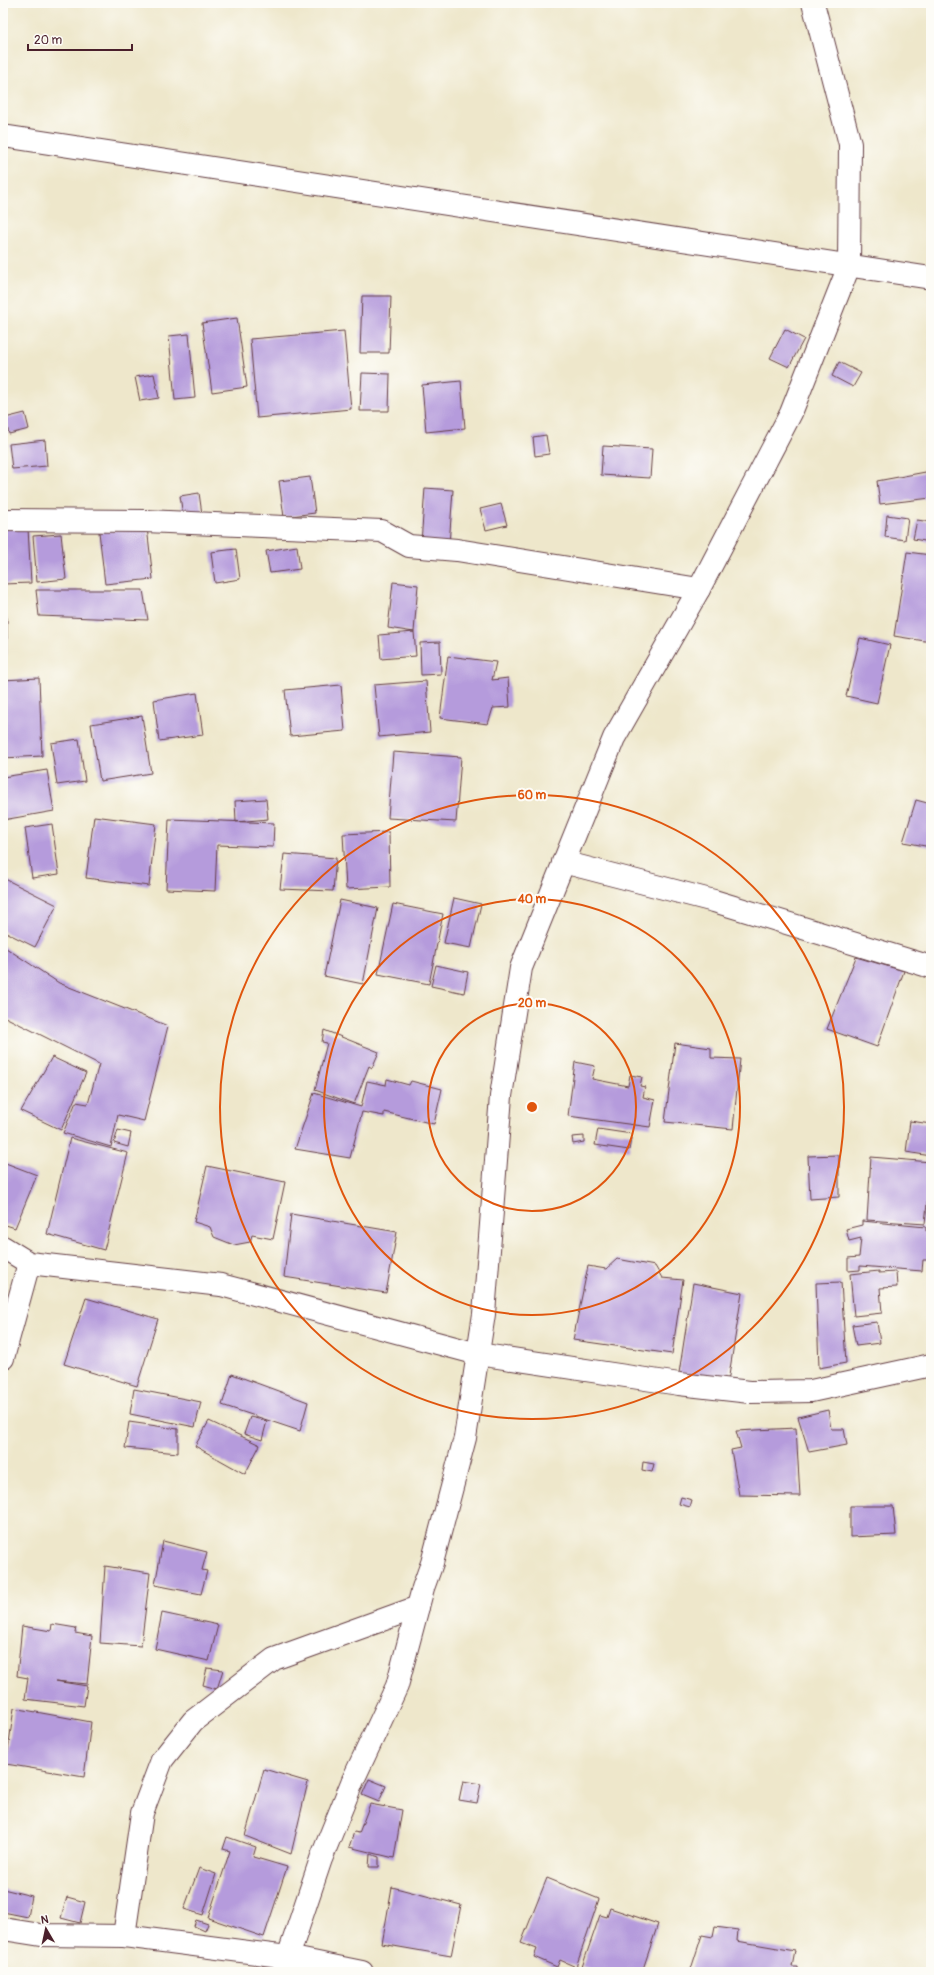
<svg xmlns="http://www.w3.org/2000/svg" width="934" height="1975" viewBox="0 0 934 1975" font-family="Pangolin,sans-serif">
<style>
.building{fill:#b59bdc}
.lines{fill:none;stroke-linecap:round;stroke-linejoin:round}
.minor-casing{stroke:#633d43;stroke-width:24}
.tertiary-casing{stroke:#633d43;stroke-width:24}
.minor{stroke:#fff;stroke-width:22}
.tertiary{stroke:#fff;stroke-width:22}
.ring{fill:none;stroke:#e0560e;stroke-width:2}
.centre{fill:#e0560e;stroke:#fdfcf7;stroke-width:2}
.ring-label{font-size:12px;text-anchor:middle;font-weight:bold;fill:#e0560e;stroke:#fdfcf7;stroke-width:4;stroke-linejoin:round;paint-order:stroke}
</style>
<rect width="100%" height="100%" fill="#fdfcf7"/>
<filter id="ink" filterUnits="userSpaceOnUse"><feTurbulence type="fractalNoise" baseFrequency=".025" numOctaves="2"/><feDisplacementMap in="SourceGraphic" scale="8" xChannelSelector="R" yChannelSelector="G"/><feConvolveMatrix kernelMatrix="1 2 1 2 8 2 1 2 1" color-interpolation-filters="sRGB"/></filter>
<filter id="wash" filterUnits="userSpaceOnUse"><feTurbulence type="fractalNoise" baseFrequency=".012" numOctaves="4" result="noise"/><feDisplacementMap in="SourceGraphic" scale="16" xChannelSelector="R" yChannelSelector="G"/><feGaussianBlur stdDeviation="0.9" result="paint"/><feColorMatrix in="noise" values="0 0 0 0 0 0 0 0 0 0 0 0 0 0 0 0 0 1.4 0 .05"/><feComposite in="paint" operator="in"/></filter>
<g filter="url(#wash)">
<rect width="100%" height="100%" fill="#eee7cb"/>
<g id="blocks">
<g class="building">
<polygon points="362,296 391,296 389,353 360,353"/>
<polygon points="237,318 247,387 212,392 202,323"/>
<polygon points="785,329 804,339 789,367 770,358"/>
<polygon points="344,331 351,409 257,418 250,339"/>
<polygon points="189,334 195,398 175,400 169,336"/>
<polygon points="839,362 861,373 853,387 832,376"/>
<polygon points="362,373 390,374 389,411 360,411"/>
<polygon points="154,374 159,398 140,401 135,377"/>
<polygon points="461,381 465,428 426,432 422,385"/>
<polygon points="25,413 29,429 9,434 5,418"/>
<polygon points="546,435 549,454 535,456 533,437"/>
<polygon points="45,440 47,466 12,469 9,444"/>
<polygon points="603,446 652,449 650,478 601,475"/>
<polygon points="931,471 931,498 880,504 877,481"/>
<polygon points="310,477 315,513 284,517 279,481"/>
<polygon points="425,488 453,490 449,545 421,543"/>
<polygon points="199,493 202,514 183,516 180,496"/>
<polygon points="501,504 507,525 486,530 480,509"/>
<polygon points="887,515 908,518 905,540 885,537"/>
<polygon points="917,520 931,522 931,542 913,539"/>
<polygon points="147,527 153,579 105,584 99,532"/>
<polygon points="28,528 31,583 3,584 3,529"/>
<polygon points="61,534 66,579 37,582 33,536"/>
<polygon points="297,546 300,569 270,573 266,551"/>
<polygon points="236,549 240,579 215,583 211,552"/>
<polygon points="907,552 931,555 931,642 894,636"/>
<polygon points="393,582 418,585 414,632 416,656 381,659 379,635 414,632 388,628"/>
<polygon points="36,590 143,590 148,620 39,616"/>
<rect x="3" y="618" width="4" height="38"/>
<polygon points="860,638 890,645 877,703 846,696"/>
<polygon points="440,642 441,674 421,675 420,643"/>
<polygon points="448,656 496,662 492,680 508,678 510,707 493,708 488,724 440,718"/>
<polygon points="39,678 42,756 3,758 3,680"/>
<polygon points="426,681 430,732 379,737 374,685"/>
<polygon points="341,685 345,731 290,736 285,690"/>
<polygon points="197,693 203,735 159,741 154,700"/>
<polygon points="142,716 151,773 100,781 91,724"/>
<polygon points="79,739 85,781 57,785 51,743"/>
<polygon points="393,752 461,757 456,822 388,818"/>
<polygon points="47,770 54,811 3,820 3,777"/>
<polygon points="266,799 268,819 236,822 235,801"/>
<polygon points="916,800 931,804 931,847 903,842"/>
<polygon points="94,816 156,824 149,886 86,878"/>
<polygon points="169,819 274,823 273,847 217,845 215,891 166,889"/>
<polygon points="52,824 59,874 32,878 25,828"/>
<polygon points="389,832 390,887 346,889 343,834"/>
<polygon points="284,854 336,858 333,891 280,889"/>
<polygon points="3,878 57,905 35,947 3,931"/>
<polygon points="454,898 481,904 471,948 444,943"/>
<polygon points="340,900 378,908 363,984 324,976"/>
<polygon points="393,904 443,914 429,984 378,974"/>
<polygon points="3,946 59,983 168,1026 144,1121 118,1115 111,1147 63,1133 76,1102 88,1104 99,1064 3,1016"/>
<polygon points="856,957 904,971 877,1047 827,1029"/>
<polygon points="436,965 468,972 464,993 431,986"/>
<polygon points="324,1030 379,1052 372,1068 369,1066 354,1104 315,1090 327,1043 322,1042"/>
<polygon points="675,1043 711,1048 711,1058 740,1059 733,1129 665,1122"/>
<polygon points="52,1057 86,1073 61,1130 21,1111"/>
<polygon points="575,1062 595,1066 592,1079 628,1086 630,1075 642,1077 640,1086 645,1087 643,1097 655,1100 650,1127 568,1116"/>
<polygon points="387,1079 409,1085 411,1081 442,1089 434,1124 384,1112 384,1116 362,1112 350,1158 295,1149 314,1093 361,1107 367,1081 386,1085"/>
<polygon points="910,1121 931,1124 931,1156 906,1152"/>
<polygon points="598,1129 632,1134 629,1150 595,1145"/>
<polygon points="118,1130 131,1133 128,1147 114,1143"/>
<polygon points="584,1136 584,1142 573,1144 572,1137"/>
<polygon points="70,1138 128,1153 104,1250 47,1234"/>
<polygon points="839,1155 839,1197 810,1199 808,1156"/>
<polygon points="871,1157 931,1162 925,1224 867,1220"/>
<polygon points="3,1162 37,1175 15,1228 3,1224"/>
<polygon points="207,1166 285,1182 273,1239 252,1235 250,1242 234,1245 214,1237 210,1227 194,1222"/>
<polygon points="291,1214 397,1232 386,1293 284,1277"/>
<polygon points="862,1221 926,1227 926,1231 931,1231 931,1260 923,1260 922,1271 860,1266 860,1270 848,1271 848,1258 859,1257 861,1238 849,1241 846,1229 862,1225"/>
<polygon points="617,1259 655,1266 662,1278 683,1280 672,1354 573,1340 588,1266 606,1269"/>
<polygon points="879,1271 879,1273 896,1272 897,1287 880,1288 882,1313 854,1316 850,1274"/>
<polygon points="841,1282 846,1363 819,1368 816,1283"/>
<polygon points="693,1283 742,1293 728,1382 679,1373"/>
<polygon points="86,1298 158,1319 137,1386 64,1364"/>
<polygon points="877,1322 880,1343 856,1346 852,1325"/>
<polygon points="232,1374 308,1402 300,1431 222,1405"/>
<polygon points="134,1389 201,1402 195,1427 130,1414"/>
<polygon points="828,1410 831,1429 844,1429 847,1445 809,1452 798,1417"/>
<polygon points="250,1417 267,1421 262,1440 244,1434"/>
<polygon points="209,1421 260,1445 245,1474 195,1446"/>
<polygon points="129,1422 178,1429 178,1453 125,1448"/>
<polygon points="796,1428 800,1496 739,1495 731,1450 741,1448 736,1431"/>
<polygon points="643,1462 654,1464 652,1472 642,1470"/>
<polygon points="681,1497 692,1500 690,1507 679,1504"/>
<polygon points="850,1506 893,1506 896,1535 850,1537"/>
<polygon points="163,1541 207,1552 202,1570 207,1571 201,1594 155,1585"/>
<polygon points="105,1566 150,1573 141,1646 100,1643"/>
<polygon points="162,1613 218,1625 209,1661 155,1649"/>
<polygon points="52,1624 76,1628 75,1633 92,1636 87,1684 55,1681 87,1686 84,1706 25,1699 28,1678 17,1676 22,1626 51,1631"/>
<polygon points="207,1668 223,1670 217,1689 203,1685"/>
<polygon points="14,1708 91,1722 84,1777 6,1764"/>
<polygon points="264,1769 308,1782 291,1854 245,1836"/>
<polygon points="369,1779 386,1786 379,1802 362,1795"/>
<polygon points="463,1781 481,1784 477,1803 459,1800"/>
<polygon points="370,1804 402,1810 394,1858 349,1847 354,1832 359,1833"/>
<polygon points="227,1837 256,1847 253,1857 287,1867 264,1937 208,1918 230,1851 223,1849"/>
<polygon points="370,1854 379,1857 379,1867 369,1867"/>
<polygon points="199,1868 216,1874 203,1915 184,1909"/>
<polygon points="547,1878 599,1899 576,1967 560,1960 557,1967 534,1957 537,1949 521,1943"/>
<polygon points="392,1887 461,1905 451,1956 382,1944"/>
<polygon points="3,1889 32,1896 28,1917 3,1912"/>
<polygon points="67,1897 85,1902 80,1923 61,1918"/>
<polygon points="610,1908 658,1924 642,1972 598,1972 582,1967 600,1915 607,1917"/>
<polygon points="196,1920 208,1924 205,1931 194,1926"/>
<polygon points="715,1927 738,1930 737,1941 795,1951 792,1967 798,1967 798,1972 690,1972 702,1935 713,1937"/>
</g>
</g>
</g>
<g filter="url(#ink)">
<use href="#blocks" fill-opacity="0" stroke="#633d43" stroke-width="1"/>
<g class="lines">
<defs>
<g id="minor">
<polyline points="3,520 145,521 382,531 409,546 457,550 699,589"/>
<polyline points="563,862 714,901 931,967"/>
<polyline points="3,1247 29,1263 221,1285 478,1354 679,1384 750,1392 811,1391 931,1365"/>
<polyline points="3,1358 29,1263"/>
<polyline points="3,1929 41,1935 124,1936 288,1957 362,1972"/>
<polyline points="124,1936 142,1813 162,1760 193,1721 274,1659 418,1607"/>
<polyline points="283,1972 321,1859 353,1780 397,1686 423,1588 432,1563 465,1438 484,1314 501,1096 521,968 614,738 699,589 791,413 849,266"/>
</g>
<g id="tertiary">
<polyline points="813,3 850,144 849,266"/>
<polyline points="3,136 931,278"/>
</g>
</defs>
<use href="#minor" class="minor-casing"/>
<use href="#tertiary" class="tertiary-casing"/>
<use href="#minor" class="minor"/>
<use href="#tertiary" class="tertiary"/>
</g>
</g>
<g class="ring">
<circle cx="532" cy="1107" r="104"/>
<circle cx="532" cy="1107" r="208"/>
<circle cx="532" cy="1107" r="312"/>
</g>
<circle cx="532" cy="1107" r="6" class="centre"/>
<g class="ring-label">
<text x="532" y="799">60 m</text>
<text x="532" y="903">40 m</text>
<text x="532" y="1007">20 m</text>
</g>
<rect width="934" height="1975" fill="none" stroke="#fdfcf7" stroke-width="16"/>
<g transform="translate(46 1929) rotate(351)" stroke="#fdfcf7" stroke-width="3" paint-order="stroke">
<path d="M0-3L7 15L0 10L-7 15Z" fill="#4a1f2b"/>
<text y="-6" font-size="11" font-weight="bold" text-anchor="middle" fill="#4a1f2b">N</text>
</g>
<path d="M28 44v6h104v-6" fill="none" stroke="#4a1f2b" stroke-width="2"/>
<text x="34" y="44" font-size="12" fill="#4a1f2b" stroke="#fdfcf7" stroke-width="3" paint-order="stroke">20 m</text>
</svg>
